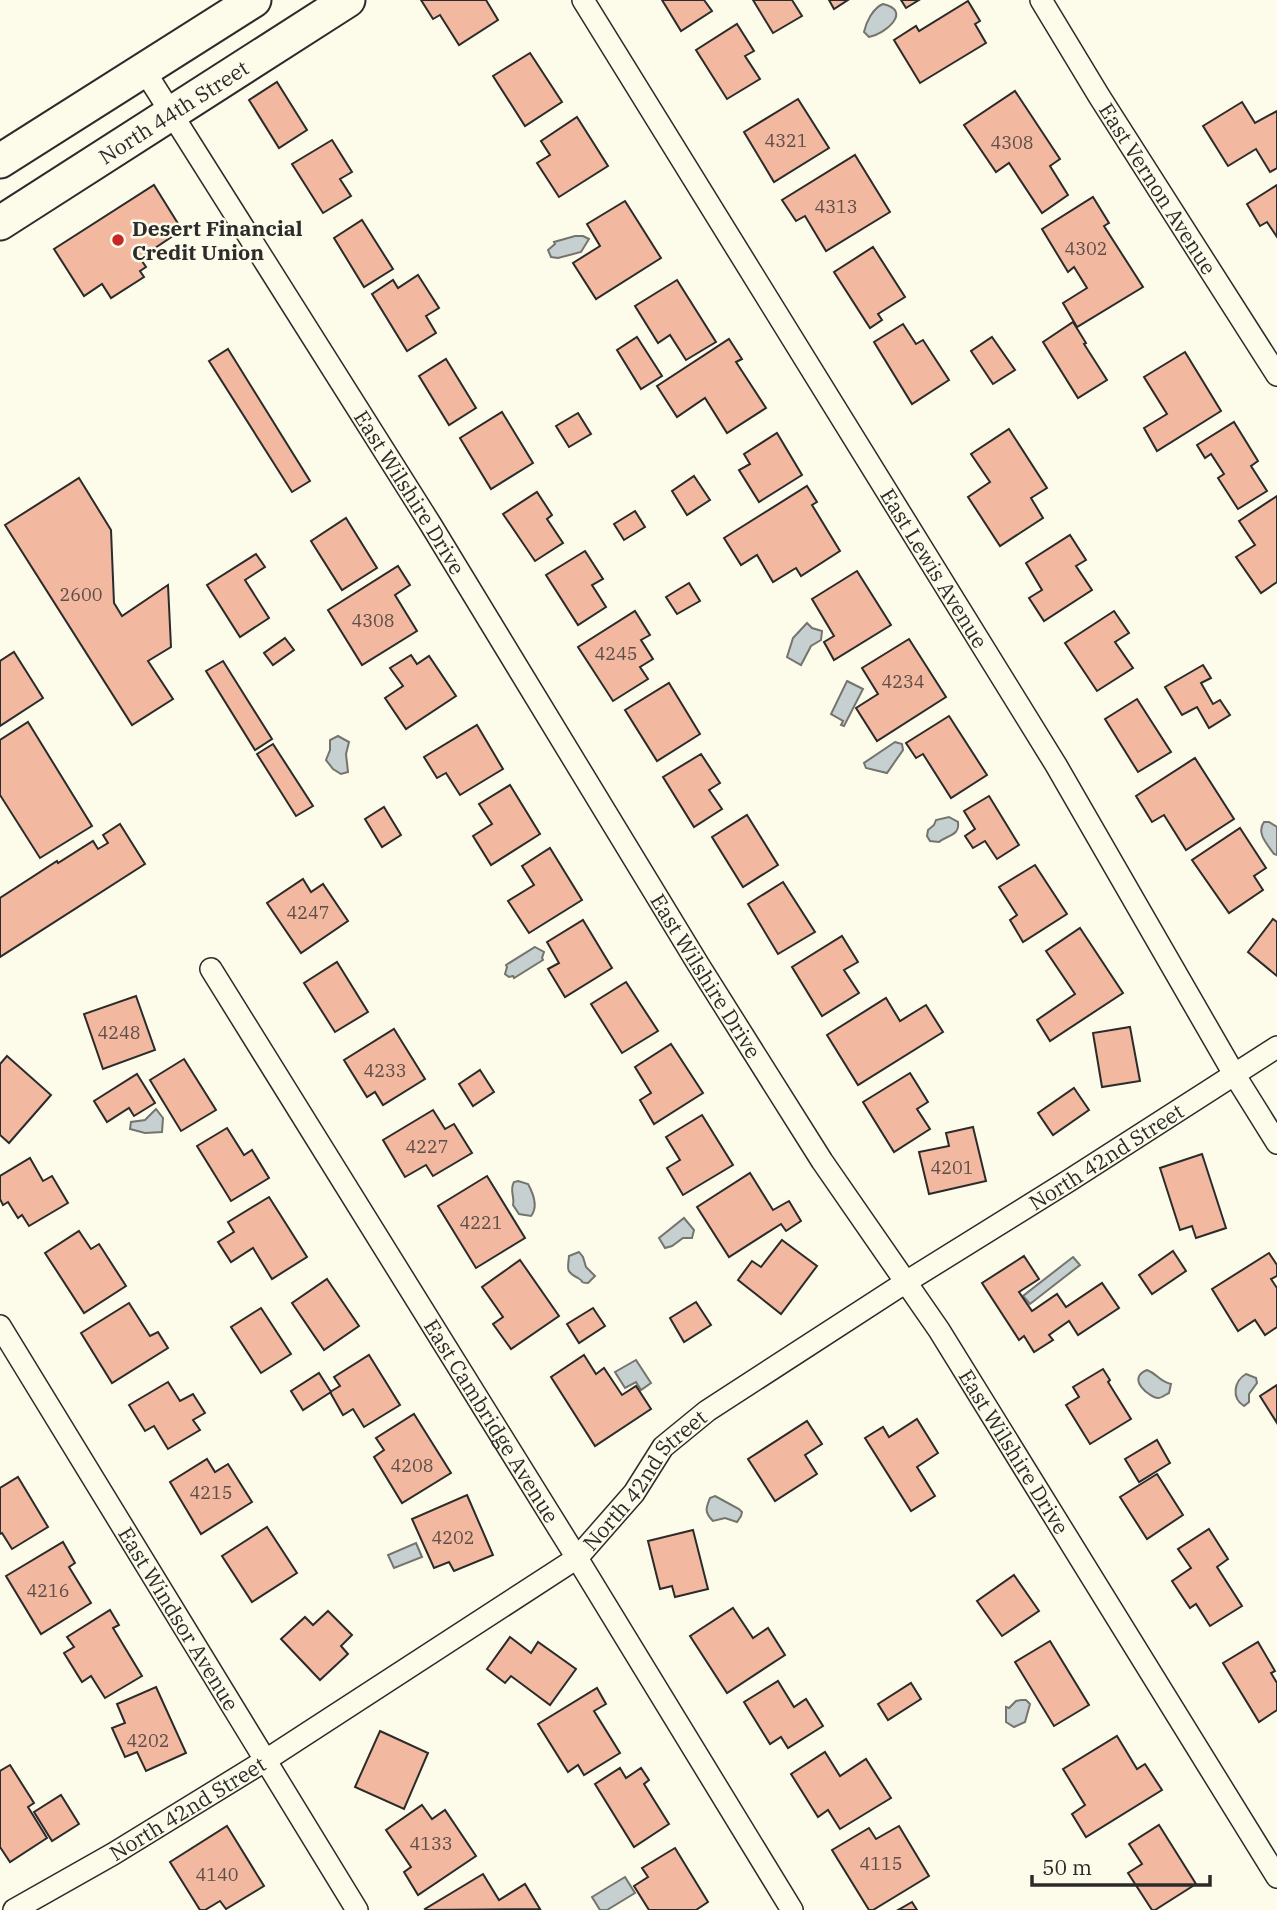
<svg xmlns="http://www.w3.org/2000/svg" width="1277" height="1910" viewBox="0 0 1277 1910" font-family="'IBM Plex Serif',serif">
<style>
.water{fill:#c7d0d0;stroke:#74746e;stroke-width:2}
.building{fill:#f2b8a0;stroke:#2b2b2b;stroke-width:2}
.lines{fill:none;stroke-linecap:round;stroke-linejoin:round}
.street-casing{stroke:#2b2b2b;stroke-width:24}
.primary-casing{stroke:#2b2b2b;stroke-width:37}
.street{stroke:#fdfbea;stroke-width:21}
.primary{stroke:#fdfbea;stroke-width:33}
.poi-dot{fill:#c62828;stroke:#fdfbea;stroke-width:2.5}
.labels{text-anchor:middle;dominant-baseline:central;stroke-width:5;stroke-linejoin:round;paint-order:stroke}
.number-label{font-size:18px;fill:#5d4e48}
.street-label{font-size:21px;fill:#2b2b2b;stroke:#fdfbea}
.poi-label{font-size:21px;font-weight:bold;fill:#2b2b2b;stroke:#fdfbea;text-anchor:start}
</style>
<rect width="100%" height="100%" fill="#fdfbea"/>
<g class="water">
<path d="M883 4C913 11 885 34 869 37L864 32C866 22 873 8 883 4Z"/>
<polygon points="575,236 583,236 589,239 581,252 558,258 551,257 548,250 555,244 554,242"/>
<polygon points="807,623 812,628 822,631 821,640 811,646 801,665 787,657 793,638"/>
<polygon points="847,681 863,689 844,726 841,725 843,721 831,714"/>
<polygon points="338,736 349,742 346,754 348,772 341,774 333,769 326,760 330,750 330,740"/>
<polygon points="895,742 902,744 903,750 887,773 866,768 864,763"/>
<path d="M949 817 958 822C960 836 947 835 939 842L930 841 927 836 928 830 934 825 936 820Z"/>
<path d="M1264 822H1269L1277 827V855L1274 854C1267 844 1256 833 1264 822Z"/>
<polygon points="535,947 544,952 542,958 543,960 514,978 513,976 509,977 505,974 507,967 506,965"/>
<polygon points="156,1109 163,1118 162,1132 145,1133 130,1129 131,1122 145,1120"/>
<path d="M518 1181 528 1184C533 1193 539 1206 531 1216L519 1214 513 1205C515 1197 509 1190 514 1182Z"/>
<polygon points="684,1218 694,1230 692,1238 683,1238 672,1246 665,1248 659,1238"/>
<path d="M579 1252 583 1257 586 1267 595 1276 588 1283C578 1282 586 1283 578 1278 565 1271 568 1269 569 1256Z"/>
<polygon points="1073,1257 1080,1265 1030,1304 1023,1296"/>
<polygon points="636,1360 651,1383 641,1390 636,1382 625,1388 615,1372"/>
<path d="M1147 1370C1158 1374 1158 1381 1171 1384L1169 1393C1166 1394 1162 1398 1158 1398 1151 1398 1125 1379 1147 1370Z"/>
<path d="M1246 1374 1256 1378 1257 1383 1249 1394V1402L1244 1406C1231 1398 1234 1381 1246 1374Z"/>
<path d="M715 1496 739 1509 742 1512 741 1516 737 1522 725 1518 713 1521C704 1512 706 1508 710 1498Z"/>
<polygon points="416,1543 422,1557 394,1568 388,1555"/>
<polygon points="1021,1700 1026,1700 1030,1704 1025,1722 1014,1727 1006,1722 1006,1707 1009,1708 1016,1701"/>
<polygon points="625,1877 635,1893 607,1910 600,1910 592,1897"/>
</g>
<g class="building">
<polygon points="421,0 486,0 498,20 459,45 440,15 433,19"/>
<polygon points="662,0 704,0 712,11 681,31"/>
<polygon points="753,0 792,0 802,16 773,33"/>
<polygon points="829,0 848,0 834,9"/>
<polygon points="901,0 919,0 906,8"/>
<polygon points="968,1 980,21 975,24 986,43 920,83 894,40 916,26 919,31"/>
<polygon points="737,24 754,51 745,56 760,79 727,99 696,50"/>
<polygon points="530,53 562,102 525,126 493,76"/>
<polygon points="277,82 307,130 279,148 249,100"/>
<polygon points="1015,91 1060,159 1050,166 1068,195 1042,213 1009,163 996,172 964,125"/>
<polygon points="798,99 829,148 774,182 744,132"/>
<polygon points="1242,102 1255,123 1277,111 1277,168 1270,172 1256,149 1228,166 1203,126"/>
<polygon points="577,117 608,166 559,197 537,163 550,155 541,141"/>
<polygon points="332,140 352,172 340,179 351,196 323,213 292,164"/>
<polygon points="855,155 890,212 826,251 805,216 796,221 782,200"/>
<polygon points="154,185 182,230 140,258 146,267 140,271 144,277 111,298 102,284 84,296 54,249"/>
<polygon points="1277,185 1277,237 1267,222 1260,226 1247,204"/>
<polygon points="1093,197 1109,223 1104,226 1143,287 1077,327 1063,303 1087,288 1074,267 1068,272 1042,229"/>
<polygon points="625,201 661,258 596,299 573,263 600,246 587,224"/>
<polygon points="362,220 393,269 364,287 334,238"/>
<polygon points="873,247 905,297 878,314 882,320 870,328 834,272"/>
<polygon points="418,275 439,308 426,316 436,333 407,351 372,294 393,280 398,288"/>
<polygon points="677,280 716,342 686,360 670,335 658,343 635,306"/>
<polygon points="1073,322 1086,343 1084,344 1107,380 1078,398 1043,342"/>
<polygon points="903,324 916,344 923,340 949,380 912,404 874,342"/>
<polygon points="637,337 662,376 641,389 617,350"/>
<polygon points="992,337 1015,370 993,384 971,351"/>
<polygon points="729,339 742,359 736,362 766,408 727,433 705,398 677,417 657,386"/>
<polygon points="228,349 310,481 292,492 209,361"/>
<polygon points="1185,352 1221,411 1157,451 1144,428 1167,414 1144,377"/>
<polygon points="446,359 476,408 449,425 419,376"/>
<polygon points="502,412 533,463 491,489 460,438"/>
<polygon points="578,413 591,434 569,447 556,426"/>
<polygon points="1234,422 1258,461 1251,466 1267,491 1238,509 1218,478 1224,474 1211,454 1205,458 1197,445"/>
<polygon points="1009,429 1047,488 1031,498 1043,518 1000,546 968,497 990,482 971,454"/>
<polygon points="777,433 802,475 759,502 739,470 750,464 744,454"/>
<polygon points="694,476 710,500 687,515 672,491"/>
<polygon points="79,478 111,530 114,603 122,616 168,585 171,647 148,661 173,699 132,725 5,525"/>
<polygon points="807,486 817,502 812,505 840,551 801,576 796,568 773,582 757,555 741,565 724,538"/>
<polygon points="537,492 552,515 547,519 563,543 535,561 503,514"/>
<polygon points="1277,496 1277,582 1261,593 1236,557 1255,545 1239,521"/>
<polygon points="635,511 645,527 624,540 614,524"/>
<polygon points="346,518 377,568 342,590 311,541"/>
<polygon points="1070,535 1086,560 1076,566 1092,590 1044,621 1029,598 1042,590 1026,563"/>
<polygon points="585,551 603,579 592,585 606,607 578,625 546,575"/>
<polygon points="256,554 265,567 245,580 269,618 240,637 207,585"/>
<polygon points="398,566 410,585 395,595 417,631 362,665 328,610"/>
<polygon points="857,571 891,625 834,660 824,642 834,636 812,599"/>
<polygon points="689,583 700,601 677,614 666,597"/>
<polygon points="635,611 650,635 641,640 653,659 640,667 648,679 613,701 578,647"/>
<polygon points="1114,611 1129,633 1115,642 1133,668 1097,691 1065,643"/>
<polygon points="285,638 294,650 273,665 264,653"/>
<polygon points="909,639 946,697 877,741 856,708 878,694 862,668"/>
<polygon points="14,652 43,698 0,726 0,661"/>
<polygon points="411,655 417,664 429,656 456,696 406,729 385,698 403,686 390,668"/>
<polygon points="223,661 272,739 255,750 206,671"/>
<polygon points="1203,665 1211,678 1201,683 1213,704 1220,700 1230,715 1209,728 1197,707 1182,715 1165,687"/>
<polygon points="669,683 700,734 657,761 625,710"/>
<polygon points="1137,699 1171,752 1138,772 1105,719"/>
<polygon points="949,716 987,775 951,798 923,754 916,758 906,743"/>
<polygon points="28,722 92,826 40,858 0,795 0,740"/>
<polygon points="477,725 503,769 460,795 446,773 437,778 424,757"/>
<polygon points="273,744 313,806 296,816 257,754"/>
<polygon points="701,754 720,783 709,790 722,809 694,827 663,777"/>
<polygon points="1195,758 1234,819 1186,850 1164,815 1152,822 1136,796"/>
<polygon points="510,785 540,834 491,865 473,836 492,824 479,804"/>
<polygon points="989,796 1019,845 997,859 985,841 973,848 965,836 975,829 964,811"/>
<polygon points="384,807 401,835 382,847 365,819"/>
<polygon points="747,815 778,865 743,887 712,837"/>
<polygon points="120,824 145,864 0,957 0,898 57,861 58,863 93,841 98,849 108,843 103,835"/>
<polygon points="1240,828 1266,868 1254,876 1263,890 1229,913 1192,860"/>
<polygon points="550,848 582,900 529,933 508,901 534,885 522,866"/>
<polygon points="1035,865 1067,914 1023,942 1010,920 1017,915 999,887"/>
<polygon points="303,879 311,892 323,884 348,921 301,953 267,903"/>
<polygon points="783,882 815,932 778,954 748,904"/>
<polygon points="1273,919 1277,922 1277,976 1248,952"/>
<polygon points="583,920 612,968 565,997 548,969 559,963 547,942"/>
<polygon points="1080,928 1123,993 1050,1041 1037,1020 1075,994 1046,951"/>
<polygon points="842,936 858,962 844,970 859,993 822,1016 792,967"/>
<polygon points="337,962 368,1012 335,1032 304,983"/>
<polygon points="626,982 658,1031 622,1053 591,1004"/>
<polygon points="136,996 155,1050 103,1069 84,1014"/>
<polygon points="886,998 900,1021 926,1005 943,1032 858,1085 827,1035"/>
<polygon points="1130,1027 1140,1081 1102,1087 1093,1033"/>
<polygon points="394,1029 425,1079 383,1105 375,1092 367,1097 344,1060"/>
<polygon points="671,1044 703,1093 654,1124 640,1100 651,1093 635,1067"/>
<polygon points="7,1056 51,1095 9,1143 0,1135 0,1064"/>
<polygon points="184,1059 216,1110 181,1131 150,1080"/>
<polygon points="480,1070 494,1092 473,1106 459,1084"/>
<polygon points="910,1073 928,1102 917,1109 930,1129 894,1152 863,1102"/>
<polygon points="137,1074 155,1103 134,1116 129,1108 107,1122 94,1101"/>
<polygon points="1074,1088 1089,1110 1053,1135 1038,1113"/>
<polygon points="433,1110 445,1129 454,1124 472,1153 433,1176 426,1165 405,1177 383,1140"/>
<polygon points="702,1115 733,1165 683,1195 667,1168 680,1160 666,1137"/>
<polygon points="973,1127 986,1181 929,1194 919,1152 949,1146 946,1133"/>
<polygon points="227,1128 244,1155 252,1150 269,1178 231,1201 197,1146"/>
<polygon points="1202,1154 1226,1228 1196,1238 1192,1226 1180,1230 1160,1168"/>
<polygon points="30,1158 43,1181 52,1176 68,1203 29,1226 22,1215 18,1218 8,1202 3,1205 0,1199 0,1176"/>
<polygon points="750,1173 773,1210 789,1201 801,1221 786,1231 781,1224 729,1257 697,1207"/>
<polygon points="487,1176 525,1238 476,1268 438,1206"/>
<polygon points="269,1197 307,1257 272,1279 253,1248 231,1262 218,1242 234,1232 228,1222"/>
<polygon points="79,1231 91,1249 99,1244 126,1286 84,1313 45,1253"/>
<polygon points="782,1240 817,1266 781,1314 738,1280 752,1261 761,1267"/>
<polygon points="1173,1251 1186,1271 1152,1294 1139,1275"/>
<polygon points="1269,1253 1277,1265 1277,1276 1271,1279 1277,1288 1277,1327 1265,1335 1255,1320 1238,1331 1212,1289"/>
<polygon points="1024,1256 1039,1279 1019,1292 1032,1311 1057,1294 1066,1307 1102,1283 1119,1308 1078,1335 1069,1321 1049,1335 1053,1340 1034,1352 1024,1336 1019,1340 982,1283"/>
<polygon points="520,1260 559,1316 511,1349 493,1324 503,1317 482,1287"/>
<polygon points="327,1279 359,1326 324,1350 292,1303"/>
<polygon points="696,1302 711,1325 684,1342 670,1318"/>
<polygon points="129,1303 150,1336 158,1332 168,1348 112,1383 81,1333"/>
<polygon points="261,1308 291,1354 261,1373 231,1327"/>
<polygon points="593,1308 605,1326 579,1343 567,1324"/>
<polygon points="369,1355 400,1405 364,1427 353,1409 343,1415 330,1392 340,1386 334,1377"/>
<polygon points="584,1355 596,1374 604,1368 622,1395 636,1386 651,1409 595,1446 551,1377"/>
<polygon points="1103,1369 1110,1380 1108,1382 1131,1419 1090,1444 1066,1405 1079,1397 1073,1387"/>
<polygon points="319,1373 331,1392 303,1410 291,1391"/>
<polygon points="168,1382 180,1401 193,1394 205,1413 193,1420 200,1430 168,1449 154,1426 145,1431 129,1405"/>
<polygon points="1277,1385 1277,1423 1260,1396"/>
<polygon points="414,1414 451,1473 402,1503 374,1457 384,1450 376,1438"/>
<polygon points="917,1419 938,1453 917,1467 935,1496 911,1511 865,1438 883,1427 889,1437"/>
<polygon points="807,1421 822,1444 805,1455 817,1474 775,1501 748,1459"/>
<polygon points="1157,1440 1170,1463 1139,1482 1125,1459"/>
<polygon points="207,1459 215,1472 228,1464 252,1502 201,1534 170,1482"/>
<polygon points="1157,1474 1183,1515 1147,1539 1120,1497"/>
<polygon points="18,1477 48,1527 12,1549 2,1533 0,1534 0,1488"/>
<polygon points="467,1495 493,1555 454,1571 449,1562 434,1568 412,1519"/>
<polygon points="267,1527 297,1573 252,1602 222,1556"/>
<polygon points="1209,1529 1228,1559 1217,1567 1242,1606 1210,1626 1196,1604 1190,1608 1172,1581 1191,1568 1178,1549"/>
<polygon points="693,1530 708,1589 675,1597 672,1586 660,1589 648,1541"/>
<polygon points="63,1542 75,1563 69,1567 91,1603 41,1634 6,1576"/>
<polygon points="1014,1575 1039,1611 1002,1636 977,1601"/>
<polygon points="733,1608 753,1638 768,1628 785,1655 727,1693 690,1636"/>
<polygon points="110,1610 119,1625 113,1628 142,1676 105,1698 91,1676 82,1682 64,1653 74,1647 67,1637"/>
<polygon points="328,1611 352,1635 341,1646 348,1654 320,1680 281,1639 305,1617 313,1625"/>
<polygon points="510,1637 531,1653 538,1642 576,1669 550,1705 511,1676 505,1683 487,1669"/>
<polygon points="1050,1641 1089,1705 1054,1726 1015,1662"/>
<polygon points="1258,1642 1275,1671 1271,1673 1277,1683 1277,1710 1259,1722 1223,1663"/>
<polygon points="778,1681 794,1707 806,1699 823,1726 788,1748 781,1737 770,1744 744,1702"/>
<polygon points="911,1683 921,1699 888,1720 878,1704"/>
<polygon points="156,1687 186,1753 146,1771 137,1752 125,1757 112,1728 125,1723 117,1704"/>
<polygon points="597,1688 606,1704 594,1711 620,1753 584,1775 578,1765 568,1772 538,1724"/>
<polygon points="380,1731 428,1753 404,1809 355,1787"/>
<polygon points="1117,1736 1137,1769 1145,1764 1162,1790 1086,1837 1072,1814 1085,1805 1063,1769"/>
<polygon points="825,1752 840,1776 866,1759 891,1798 840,1829 828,1810 818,1817 791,1774"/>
<polygon points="10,1765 34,1803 28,1807 47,1838 10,1862 0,1847 0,1771"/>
<polygon points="620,1768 626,1778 641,1768 649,1780 644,1784 669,1824 634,1847 595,1784"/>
<polygon points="61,1795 79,1824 52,1841 34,1812"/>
<polygon points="422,1805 432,1819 445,1810 476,1856 418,1895 404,1872 411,1867 386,1830"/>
<polygon points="1159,1825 1196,1884 1155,1910 1152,1910 1128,1873 1142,1864 1129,1844"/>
<polygon points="227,1826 264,1886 226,1909 220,1901 205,1910 200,1910 170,1862"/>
<polygon points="899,1826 929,1876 873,1910 869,1910 832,1850 869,1828 876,1839"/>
<polygon points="675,1848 708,1902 696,1910 649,1910 634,1886 648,1877 642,1868"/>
<polygon points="483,1874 499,1900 525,1884 540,1909 426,1910 425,1909"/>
<polygon points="912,1902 917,1910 898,1910"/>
</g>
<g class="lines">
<defs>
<g id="street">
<path id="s1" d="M583 0 1056 765 1234 1074 1277 1143"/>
<path id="s2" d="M1041 0 1099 96 1277 375"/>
<path id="s3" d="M144 70 431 525 698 964 822 1161 939 1330 1277 1877"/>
<path id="s4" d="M211 969 577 1558 792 1910"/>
<path id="s5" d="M0 1326 357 1910"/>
<path id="s6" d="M14 1910 113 1854 266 1760 577 1558 634 1493 663 1447 707 1411 906 1282 1070 1180 1277 1047"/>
</g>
<g id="primary">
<polyline points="0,161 254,0"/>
<path id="s7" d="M0 223 348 0"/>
</g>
</defs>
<use href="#street" class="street-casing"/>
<use href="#primary" class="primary-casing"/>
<use href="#street" class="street"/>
<use href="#primary" class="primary"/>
</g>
<circle class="poi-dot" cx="118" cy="240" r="7"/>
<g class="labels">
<g class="number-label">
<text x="786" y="140">4321</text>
<text x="1012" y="142">4308</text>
<text x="836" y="206">4313</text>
<text x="1086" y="248">4302</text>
<text x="81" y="594">2600</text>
<text x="373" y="620">4308</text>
<text x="616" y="653">4245</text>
<text x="903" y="681">4234</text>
<text x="308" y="912">4247</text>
<text x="119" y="1032">4248</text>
<text x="385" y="1070">4233</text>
<text x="427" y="1146">4227</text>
<text x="952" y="1167">4201</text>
<text x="481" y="1222">4221</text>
<text x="412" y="1465">4208</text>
<text x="211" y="1492">4215</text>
<text x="453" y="1537">4202</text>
<text x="48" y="1590">4216</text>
<text x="148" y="1740">4202</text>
<text x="431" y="1843">4133</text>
<text x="881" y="1863">4115</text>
<text x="217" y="1874">4140</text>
</g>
<g class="street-label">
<text stroke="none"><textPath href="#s7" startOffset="206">North 44th Street</textPath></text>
<text stroke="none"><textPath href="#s2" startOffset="222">East Vernon Avenue</textPath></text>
<text stroke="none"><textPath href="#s3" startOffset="499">East Wilshire Drive</textPath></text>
<text stroke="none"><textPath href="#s1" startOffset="668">East Lewis Avenue</textPath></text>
<text stroke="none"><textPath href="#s3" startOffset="1066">East Wilshire Drive</textPath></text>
<text stroke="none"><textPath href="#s6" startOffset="1335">North 42nd Street</textPath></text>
<text stroke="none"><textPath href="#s4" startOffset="532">East Cambridge Avenue</textPath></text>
<text stroke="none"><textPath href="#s3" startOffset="1633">East Wilshire Drive</textPath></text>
<text stroke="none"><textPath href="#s6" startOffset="768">North 42nd Street</textPath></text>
<text stroke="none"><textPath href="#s5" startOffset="343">East Windsor Avenue</textPath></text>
<text stroke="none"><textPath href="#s6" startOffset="201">North 42nd Street</textPath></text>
</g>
<g class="poi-label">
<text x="132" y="228">Desert Financial<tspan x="132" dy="24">Credit Union</tspan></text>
</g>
</g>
<path d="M1032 1875v10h178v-10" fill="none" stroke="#2b2b2b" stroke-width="3.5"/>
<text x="1042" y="1875" font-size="21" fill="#2b2b2b" stroke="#fdfbea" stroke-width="5" paint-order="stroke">50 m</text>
</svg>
